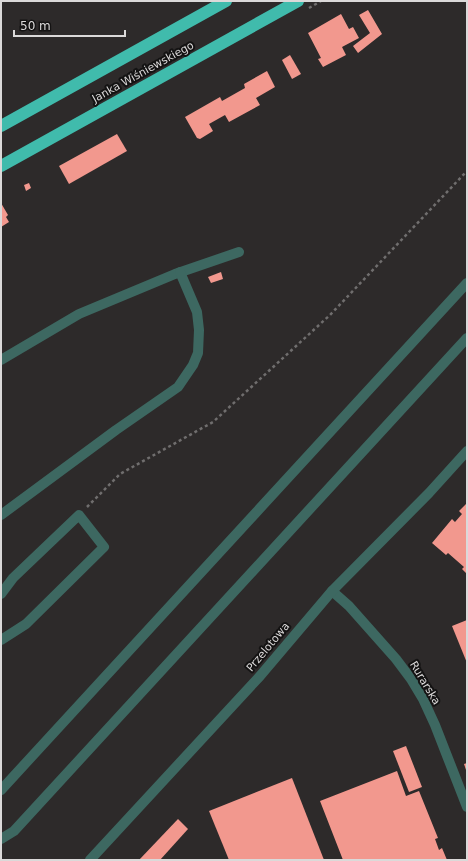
<svg xmlns="http://www.w3.org/2000/svg" width="468" height="861" viewBox="0 0 468 861" font-family="'DejaVu Sans',sans-serif">
<style>
.building{fill:#f2988e}
.lines{fill:none;stroke-linecap:round;stroke-linejoin:round}
.path{stroke:#706e6e;stroke-width:2.5;stroke-dasharray:3 3;stroke-linecap:butt}
.minor{stroke:#3d6861;stroke-width:10}
.highway{stroke:#40bbac;stroke-width:12}
.labels{text-anchor:middle;dominant-baseline:central;stroke-width:4;stroke-linejoin:round;paint-order:stroke}
.street-label{font-size:11px;fill:#dbd9d9;stroke:#141313}
</style>
<rect width="100%" height="100%" fill="#2d2a2a"/>
<g class="building">
<polygon points="368,10 382,34 358,53 353,46 370,33 359,15"/>
<polygon points="341,14 349,29 353,27 359,38 342,47 346,55 323,67 318,59 321,58 308,33"/>
<polygon points="290,55 301,74 292,79 282,60"/>
<polygon points="267,71 275,87 256,98 260,105 229,122 225,115 209,124 213,131 200,139 197,138 185,117 220,97 222,101 245,88 244,84"/>
<polygon points="117,134 127,151 69,184 59,166"/>
<polygon points="29,183 31,188 26,191 24,185"/>
<polygon points="1,203 8,215 6,217 9,222 1,227"/>
<polygon points="221,272 223,279 211,283 208,277"/>
<polygon points="466,504 467,504 467,574 462,569 464,567 448,553 446,555 432,543 452,519 455,522 462,514 459,511"/>
<polygon points="467,620 467,663 452,626"/>
<polygon points="406,746 422,787 409,792 393,751"/>
<polygon points="467,763 467,773 464,764"/>
<polygon points="397,771 406,796 419,791 438,838 435,839 439,850 442,848 447,860 343,860 320,801"/>
<polygon points="292,778 324,860 229,860 209,811"/>
<polygon points="178,819 188,829 160,860 139,860"/>
</g>
<g class="lines">
<g class="path">
<polyline points="309,8 321,1"/>
<polyline points="87,507 120,474 213,422 330,315 467,171"/>
</g>
<g class="minor">
<polyline points="1,360 79,314 175,274 239,252"/>
<polyline points="1,515 116,430 178,387 193,365 198,353 199,330 197,312 180,272"/>
<polyline points="332,591 349,606 396,659 411,679 423,699 435,725 467,807"/>
<polyline points="1,594 13,578 79,515 104,547 26,624 1,640"/>
<polyline points="1,790 467,283"/>
<polyline points="1,839 14,831 467,338"/>
<polyline points="90,860 260,676 332,591 429,493 467,451"/>
</g>
<g class="highway">
<polyline points="1,126 226,1"/>
<polyline points="1,166 298,1"/>
</g>
</g>
<g class="labels">
<g class="street-label">
<text transform="translate(143 72) rotate(-29)">Janka Wiśniewskiego</text>
<text transform="translate(268 647) rotate(-50)">Przelotowa</text>
<text transform="translate(425 683) rotate(59)">Rurarska</text>
</g>
</g>
<rect width="468" height="861" fill="none" stroke="#dbd9d9" stroke-width="4"/>
<path d="M14 30v6h111v-6" fill="none" stroke="#dbd9d9" stroke-width="2"/>
<text x="20" y="30" font-size="12" fill="#dbd9d9" stroke="#141313" stroke-width="3" paint-order="stroke">50 m</text>
</svg>
